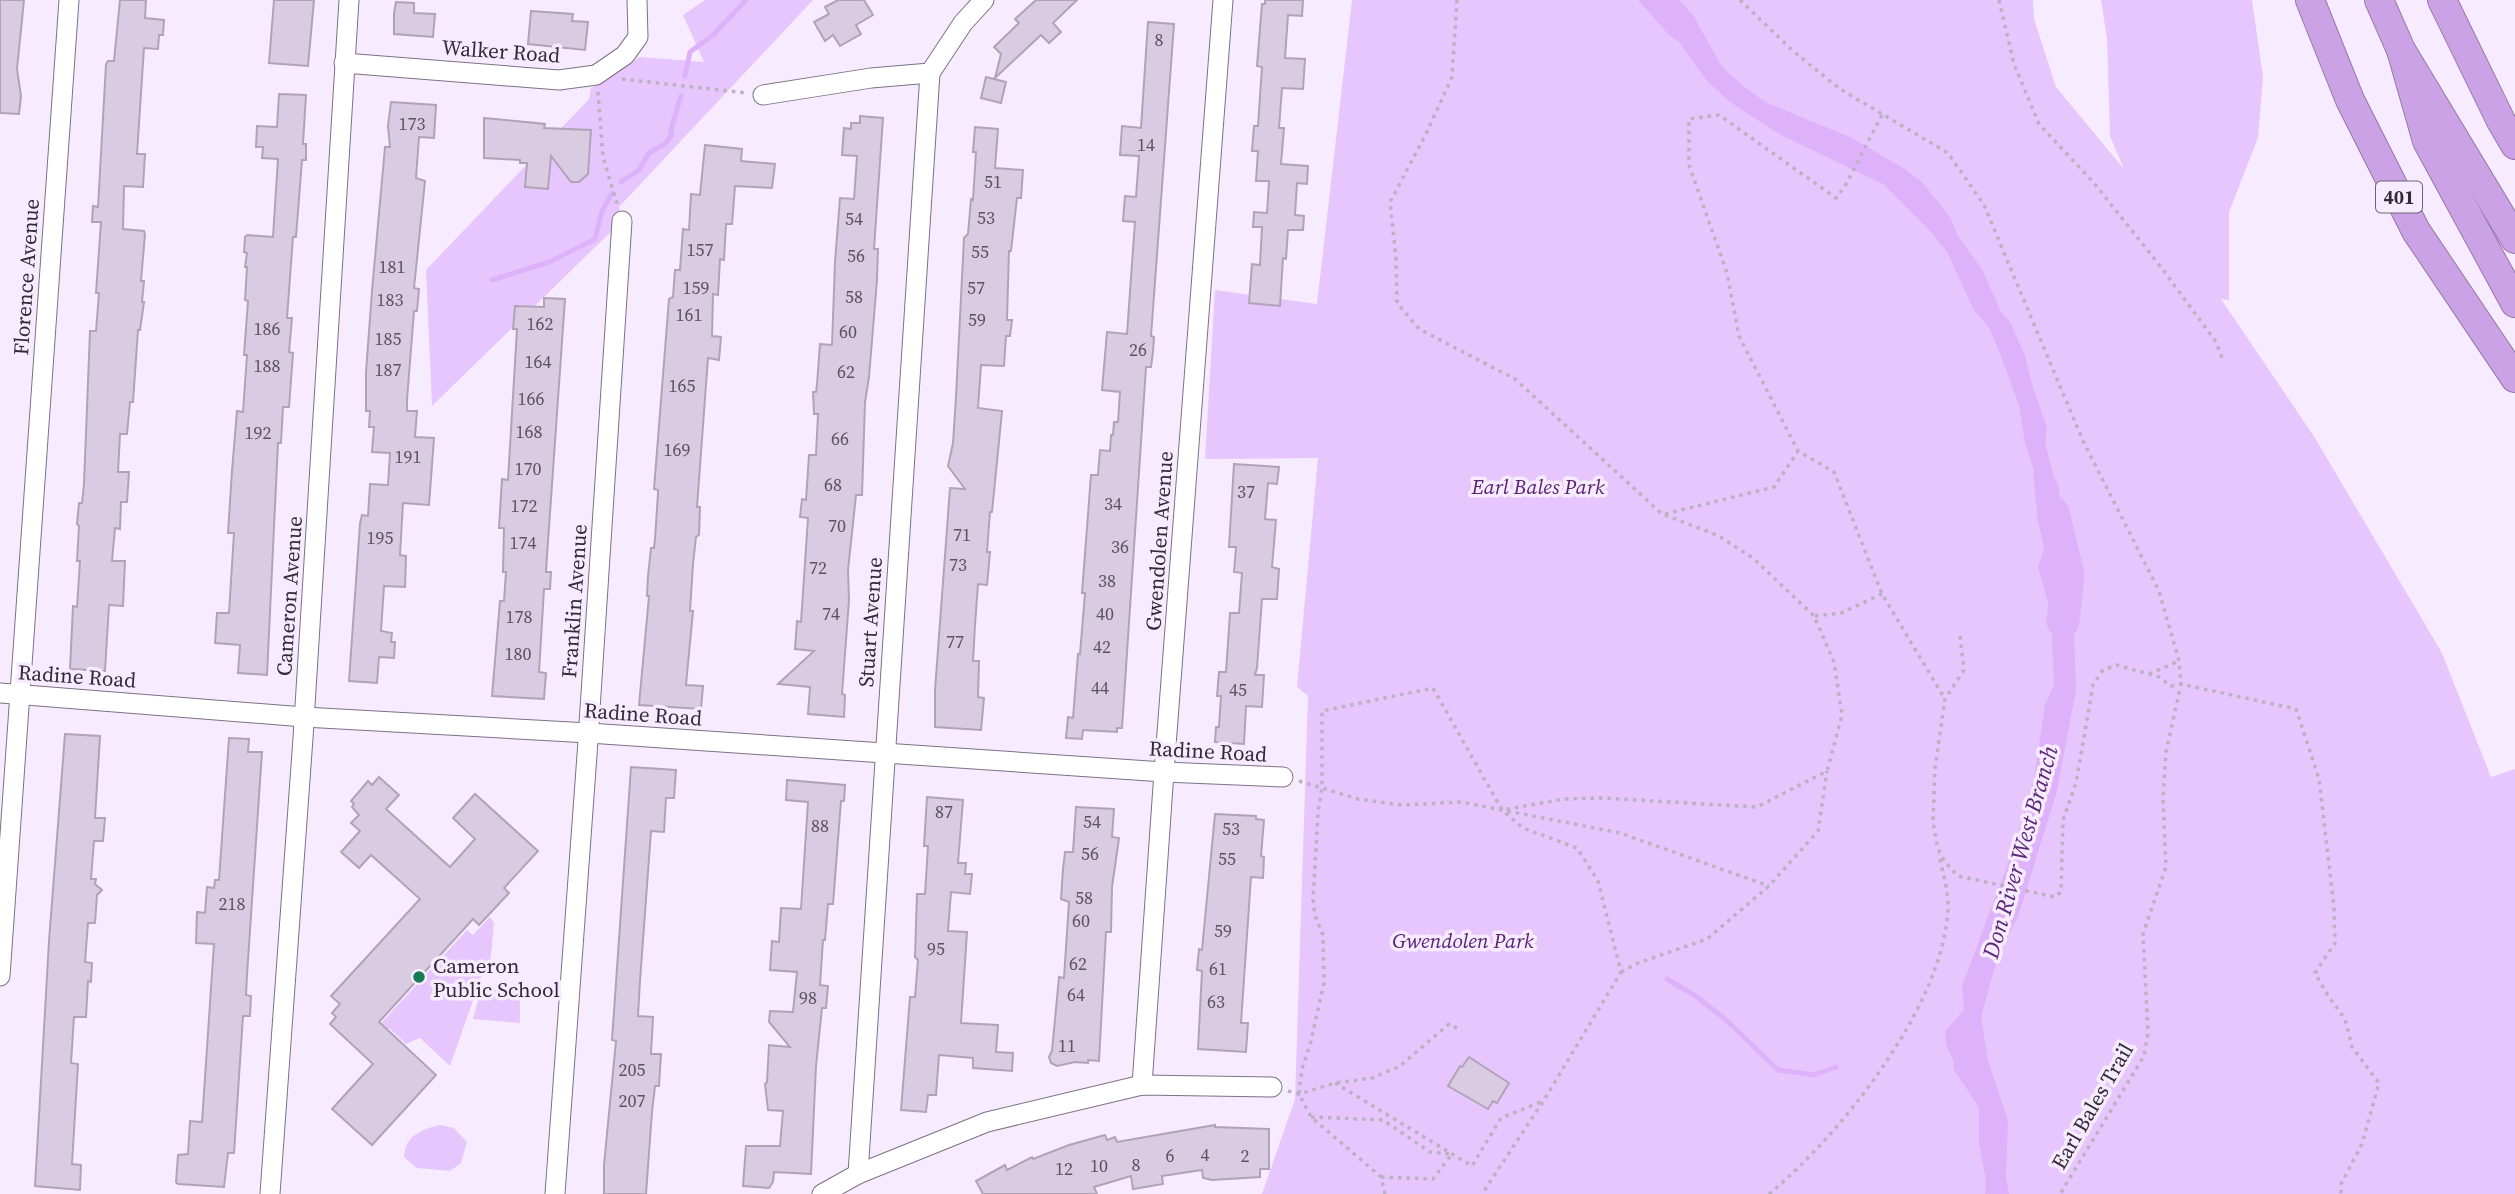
<svg xmlns="http://www.w3.org/2000/svg" width="2515" height="1194" viewBox="0 0 2515 1194" font-family="'Source Serif 4',serif">
<style>
.green{fill:#e7c6fd}
.water{fill:#deb2fa}
.lines{fill:none;stroke-linecap:round;stroke-linejoin:round}
.stream{stroke:#deb2fa;stroke-width:5}
.river{stroke:#deb2fa;stroke-width:33}
.building{fill:#d9cbe2;stroke:#b0a3b8;stroke-width:2}
.minor-casing{stroke:#7d7185;stroke-width:21}
.highway-casing{stroke:#9578a8;stroke-width:30}
.path{stroke:#bab1c1;stroke-width:3.5;stroke-dasharray:3.5 5;stroke-linecap:butt}
.minor{stroke:#fff;stroke-width:19}
.highway{stroke:#cca2e6;stroke-width:28}
.poi-dot{fill:#147b55;stroke:#f7ecff;stroke-width:2.5}
.labels{text-anchor:middle;dominant-baseline:central;stroke-width:7;stroke-linejoin:round;paint-order:stroke}
.number-label{font-size:18px;fill:#5a5360}
.shield{fill:#f7ecff;stroke:#6c6571;stroke-width:2}
.shield-label{font-size:19px;font-weight:bold;fill:#302b34}
.street-label{font-size:21px;fill:#302b34;stroke:#f7ecff}
.park-label{font-size:21px;font-style:italic;fill:#592274;stroke:#f7ecff}
.poi-label{font-size:21px;fill:#302b34;stroke:#f7ecff;text-anchor:start}
.water-label{font-size:23px;font-style:italic;fill:#5b2578;stroke:#f7ecff}
</style>
<rect width="100%" height="100%" fill="#f7ecff"/>
<g class="green">
<polygon points="705,0 813,0 619,207 622,221 432,406 426,270 589,99 591,88 640,57 704,62 683,15"/>
<polygon points="1352,0 2033,0 2034,19 2056,87 2124,169 2110,136 2107,39 2101,0 2252,0 2263,77 2258,138 2229,212 2229,300 2221,299 2315,438 2442,653 2491,777 2515,769 2515,1194 1262,1194 1295,1099 1308,696 1297,687 1318,458 1205,459 1215,290 1317,304"/>
<polygon points="490,917 494,923 490,965 482,975 450,1066 420,1038 406,1044 389,1028 380,1038 373,1032 467,930 473,935"/>
<polygon points="482,985 520,996 520,1023 473,1019"/>
<path d="M440 1125 454 1128 467 1142 461 1163 450 1171 417 1168 404 1157C405 1136 421 1129 440 1125Z"/>
</g>
<polygon class="water" points="1638,0 1679,0 1693,15 1722,67 1747,89 1767,103 1850,137 1905,169 1922,182 1950,217 1958,236 1983,271 2000,310 2011,324 2025,356 2034,391 2047,427 2045,443 2054,477 2059,487 2063,557 2073,600 2076,690 2057,791 2018,917 1999,952 1981,1017 1988,1061 2008,1121 2006,1177 2009,1194 1985,1194 1986,1180 1979,1143 1979,1107 1954,1070 1953,1060 1946,1045 1945,1031 1964,1010 1962,986 2012,853 2034,778 2045,705 2054,685 2051,614 2038,567 2047,539 2041,530 2040,516 2036,504 2033,468 2025,443 2019,405 1997,346 1989,328 1974,310 1947,252 1932,233 1883,184 1779,134 1730,102 1706,80 1680,43 1668,34"/>
<g class="lines">
<g class="stream">
<polyline points="685,76 690,52 714,34 746,0"/>
<polyline points="621,182 639,170 649,153 665,144 672,134 671,129 681,96"/>
<polyline points="492,280 549,262 595,239 602,211 612,193"/>
<polyline points="1667,979 1697,997 1725,1019 1778,1070 1814,1075 1836,1067"/>
</g>
<polyline class="river" points="2053,513 2068,575 2063,621"/>
</g>
<g class="building">
<polygon points="0,0 24,0 17,69 21,96 19,114 0,113"/>
<polygon points="120,0 146,0 145,18 164,20 163,35 159,35 158,49 144,48 137,154 145,154 143,187 124,186 123,229 144,231 145,234 141,281 144,281 142,302 144,302 140,330 138,330 133,402 130,402 127,434 120,434 118,472 129,472 127,502 121,502 120,529 115,528 112,561 125,561 123,606 109,605 105,671 70,669 73,606 77,607 80,561 77,561 79,526 77,524 79,503 82,503 84,484 90,331 96,331 99,293 96,293 101,222 92,222 93,206 98,207 106,64 108,61 114,61"/>
<polygon points="274,0 314,0 308,66 269,63"/>
<polygon points="838,0 864,0 873,15 856,25 861,34 840,46 833,35 825,41 814,22 829,14 825,7"/>
<polygon points="1036,0 1077,0 1053,23 1061,32 1049,43 1041,35 995,78 1001,54 994,47 1019,23 1015,19"/>
<polygon points="1265,0 1303,0 1302,16 1288,15 1285,58 1305,59 1303,89 1282,88 1279,128 1284,128 1281,164 1308,166 1307,184 1297,183 1295,215 1304,216 1303,230 1288,230 1286,259 1283,258 1280,306 1249,303 1252,264 1260,265 1262,227 1253,227 1254,212 1267,213 1269,181 1256,181 1258,151 1252,151 1254,126 1258,126 1262,67 1257,66 1262,4 1265,4"/>
<polygon points="396,2 414,3 414,13 435,14 433,37 394,34 394,13"/>
<polygon points="531,11 573,14 572,21 588,22 585,50 528,44"/>
<polygon points="1148,22 1174,24 1151,336 1154,337 1153,352 1151,367 1146,367 1122,728 1117,728 1117,732 1083,730 1082,739 1066,738 1068,717 1073,718 1078,654 1080,654 1085,593 1082,593 1091,475 1098,475 1100,450 1110,451 1111,435 1113,435 1114,422 1118,422 1120,392 1102,390 1107,332 1127,334 1135,222 1123,221 1125,196 1136,197 1139,156 1120,155 1122,126 1141,128"/>
<polygon points="986,77 1006,82 1001,103 981,98"/>
<polygon points="279,94 306,95 303,144 306,144 306,160 302,160 296,237 293,237 287,318 292,318 289,352 293,353 289,407 283,407 281,443 278,443 267,675 238,673 240,645 215,643 217,613 229,613 234,533 228,533 232,471 237,411 243,412 247,355 244,355 248,301 245,300 247,267 245,267 247,253 244,252 245,237 247,235 273,237 278,159 262,158 263,147 256,147 257,126 277,127"/>
<polygon points="391,102 436,105 434,138 419,137 416,178 425,181 414,288 419,289 417,311 414,311 407,400 407,411 417,411 415,437 434,438 429,505 403,503 400,555 406,556 405,587 384,586 381,631 392,633 391,642 395,642 394,658 379,657 377,683 349,681 360,524 362,515 368,516 370,484 388,485 390,453 372,452 374,427 369,427 370,411 366,411 366,372 372,291 385,147 390,147 388,126"/>
<polygon points="860,116 883,118 874,249 878,249 877,280 869,377 865,402 862,495 856,495 848,570 849,600 842,694 845,695 844,717 808,714 810,687 778,684 814,651 795,649 797,621 801,622 808,518 800,517 802,499 806,500 809,455 816,455 818,414 814,414 813,392 816,392 817,384 820,344 832,345 835,262 840,198 854,199 857,156 842,155 844,128 851,129 851,123 860,123"/>
<polygon points="484,118 545,124 544,128 591,130 588,174 579,182 571,182 551,156 548,189 525,187 527,163 520,163 520,160 484,158"/>
<polygon points="975,127 998,129 995,168 1023,170 1021,198 1017,198 1011,251 1009,251 1007,320 1012,320 1010,336 1006,336 1004,366 981,365 978,408 1002,411 992,512 990,512 987,552 990,552 987,585 978,584 975,625 973,661 979,661 978,697 984,698 981,730 935,727 935,690 950,488 965,489 948,466 953,443 956,397 964,238 968,234 971,199 973,200 976,152 973,152"/>
<polygon points="705,145 742,149 741,161 775,164 772,188 735,186 732,224 726,224 724,260 720,259 718,295 713,294 712,336 721,337 719,360 708,358 697,507 700,507 699,535 696,537 693,564 690,611 693,611 686,685 703,686 701,709 639,705 649,596 647,596 648,576 651,548 654,548 655,539 658,493 658,490 654,489 669,299 673,297 675,270 680,270 683,229 689,230 691,194 700,195"/>
<polygon points="544,298 565,299 547,556 546,572 551,572 550,589 544,589 539,672 546,673 544,699 492,696 500,601 504,601 506,572 503,572 504,528 499,528 502,479 508,480 517,329 513,329 515,306 544,307"/>
<polygon points="1234,464 1279,467 1277,484 1268,483 1265,519 1276,520 1272,567 1279,569 1277,599 1262,599 1257,668 1255,675 1264,675 1262,707 1246,706 1244,744 1215,742 1216,727 1219,727 1221,696 1217,696 1219,672 1226,672 1230,613 1239,613 1242,573 1234,572 1236,547 1229,547"/>
<polygon points="65,734 100,736 95,818 105,818 103,841 94,841 91,879 96,879 95,884 102,890 97,895 95,923 88,923 85,962 92,963 91,982 88,981 86,1017 74,1017 71,1063 78,1064 72,1164 81,1165 80,1190 35,1186 49,941"/>
<polygon points="229,738 249,739 248,752 262,752 247,975 246,995 251,996 250,1016 243,1016 234,1153 228,1153 224,1187 178,1184 176,1182 178,1155 188,1154 190,1121 202,1122 214,944 196,943 197,912 205,913 207,887 214,888 215,880 219,880"/>
<polygon points="631,767 676,770 674,798 666,798 664,832 651,831 640,981 638,1016 653,1017 651,1054 661,1054 659,1086 655,1086 652,1112 646,1194 604,1194 604,1165 616,1041 612,1040"/>
<polygon points="379,777 399,795 386,809 450,867 475,839 453,818 475,794 538,851 504,888 509,893 479,925 473,919 379,1022 436,1075 372,1145 332,1109 373,1064 330,1024 336,1017 332,1013 340,1004 331,996 420,899 371,855 359,868 341,852 360,831 351,823 359,815 352,807 354,804 351,801 368,781 372,785"/>
<polygon points="787,780 845,785 844,801 841,801 833,904 828,904 825,940 823,940 820,985 828,986 826,1008 822,1008 816,1066 811,1174 774,1172 773,1182 769,1188 743,1186 746,1146 780,1146 783,1111 768,1110 765,1084 767,1082 769,1045 790,1047 769,1022 770,1011 793,1012 797,972 770,970 772,941 779,942 781,908 801,909 808,802 786,800"/>
<polygon points="927,797 963,800 958,863 966,863 965,874 972,874 970,894 951,892 948,931 967,932 961,1023 998,1025 996,1052 1013,1053 1012,1071 973,1068 973,1058 939,1055 936,1095 928,1095 926,1112 901,1110 910,997 915,997 918,960 915,957 917,894 925,894 928,846 924,846"/>
<polygon points="1076,807 1114,809 1112,837 1119,838 1112,887 1111,932 1106,932 1099,1061 1088,1060 1088,1063 1075,1062 1057,1066 1051,1063 1049,1057 1052,1051 1059,977 1064,978 1069,902 1061,899 1063,869 1065,852 1073,852"/>
<polygon points="1215,814 1256,816 1256,819 1264,820 1261,856 1264,857 1263,878 1251,877 1241,1023 1248,1023 1246,1052 1198,1049 1202,971 1197,970 1199,949 1202,950"/>
<polygon points="1469,1057 1509,1083 1497,1103 1493,1101 1488,1109 1448,1086 1460,1066 1462,1067"/>
<polygon points="1215,1125 1215,1127 1269,1129 1269,1169 1260,1169 1260,1177 1212,1180 1203,1178 1202,1170 1162,1176 1163,1184 1133,1189 1131,1176 1094,1187 1097,1194 983,1194 976,1181 1005,1165 1007,1170 1032,1157 1033,1159 1069,1145 1105,1135 1107,1140 1115,1137 1117,1142"/>
</g>
<g class="lines">
<defs>
<g id="minor">
<polyline points="344,63 559,80 596,75 625,55 638,37 637,0"/>
<polyline points="763,95 871,78 930,73 963,23 984,0"/>
<polyline points="0,693 304,717 589,733 1164,772 1283,777"/>
<polyline points="0,976 69,0"/>
<polyline points="1142,1085 1164,772 1223,0"/>
<polyline points="858,1174 930,73"/>
<polyline points="270,1194 303,738 349,0"/>
<polyline points="555,1194 587,755 622,221"/>
<polyline points="822,1194 858,1174 987,1122 1142,1085 1272,1087"/>
</g>
<g id="highway">
<polyline points="2310,0 2350,100 2416,231 2515,378"/>
<polyline points="2379,0 2401,50 2515,239"/>
<polyline points="2442,0 2501,121 2515,145"/>
<polyline points="2401,50 2427,141 2515,303"/>
</g>
</defs>
<use href="#minor" class="minor-casing"/>
<use href="#highway" class="highway-casing"/>
<g class="path">
<polyline points="1457,0 1452,77 1426,134 1390,202 1396,258 1397,303 1419,329 1515,379 1662,514 1717,535 1753,558 1814,616 1834,662 1842,715 1827,771 1757,807 1603,798 1564,799 1502,810"/>
<polyline points="1740,0 1793,51 1840,89 1948,153 1984,205 2083,441 2159,591 2179,661 2181,684 2166,752 2163,798 2166,867 2143,934 2148,1033 2144,1056 2060,1194"/>
<polyline points="1999,0 2014,64 2039,124 2094,183 2161,267 2216,342 2223,360"/>
<polyline points="622,79 747,93"/>
<polyline points="598,92 603,157 617,204"/>
<polyline points="1882,115 1845,186 1836,198 1719,115 1689,119 1689,165 1727,273 1739,336 1798,451 1834,472 1882,594 1945,699"/>
<polyline points="1665,514 1774,487 1798,451"/>
<polyline points="1815,616 1841,613 1882,594"/>
<polyline points="1960,636 1964,670 1945,699 1935,768 1933,823 1938,849 1945,862 1958,876 2055,897 2061,892 2063,820 2076,783 2093,685 2103,670 2117,665 2159,677 2171,686 2181,684 2296,709 2319,779 2334,907 2335,943 2315,973 2327,994 2345,1019 2352,1047 2379,1083 2362,1144 2341,1184 2341,1194"/>
<polyline points="2149,674 2179,661"/>
<polyline points="1299,781 1358,799 1401,805 1461,802 1620,833 1769,886"/>
<polyline points="1621,972 1638,963 1707,939 1769,886 1818,831 1827,771"/>
<polyline points="1335,1083 1472,1166 1501,1118 1543,1101"/>
<polyline points="1288,1091 1299,1094 1335,1083 1372,1078 1400,1066 1449,1024 1462,1031"/>
<polyline points="1311,1117 1383,1120 1430,1152 1450,1154"/>
<polyline points="1381,1177 1433,1179 1452,1154"/>
<polyline points="1385,1194 1381,1177 1311,1117 1299,1094 1302,1069 1310,1045 1324,983 1323,935 1315,916 1313,900 1318,812 1322,788 1322,711 1433,688 1502,810 1523,828 1577,848 1598,881 1621,972 1544,1100 1482,1194"/>
<path d="M1769 1194C1841 1135 1946 1002 1948 906 1948 889 1942 870 1939 854"/>
</g>
<use href="#minor" class="minor"/>
<use href="#highway" class="highway"/>
</g>
<circle class="poi-dot" cx="419" cy="977" r="7"/>
<g class="labels">
<g class="number-label">
<text x="1159" y="39">8</text>
<text x="412" y="123">173</text>
<text x="1146" y="144">14</text>
<text x="993" y="181">51</text>
<text x="986" y="217">53</text>
<text x="854" y="218">54</text>
<text x="700" y="249">157</text>
<text x="980" y="251">55</text>
<text x="856" y="255">56</text>
<text x="392" y="266">181</text>
<text x="696" y="287">159</text>
<text x="976" y="287">57</text>
<text x="854" y="296">58</text>
<text x="390" y="299">183</text>
<text x="689" y="314">161</text>
<text x="977" y="319">59</text>
<text x="540" y="323">162</text>
<text x="267" y="328">186</text>
<text x="848" y="331">60</text>
<text x="388" y="338">185</text>
<text x="1138" y="349">26</text>
<text x="538" y="361">164</text>
<text x="267" y="365">188</text>
<text x="388" y="369">187</text>
<text x="846" y="371">62</text>
<text x="682" y="385">165</text>
<text x="531" y="398">166</text>
<text x="529" y="431">168</text>
<text x="258" y="432">192</text>
<text x="840" y="438">66</text>
<text x="677" y="449">169</text>
<text x="408" y="456">191</text>
<text x="528" y="468">170</text>
<text x="833" y="484">68</text>
<text x="1246" y="491">37</text>
<text x="1113" y="503">34</text>
<text x="524" y="505">172</text>
<text x="837" y="525">70</text>
<text x="962" y="534">71</text>
<text x="380" y="537">195</text>
<text x="523" y="542">174</text>
<text x="1120" y="546">36</text>
<text x="958" y="564">73</text>
<text x="818" y="567">72</text>
<text x="1107" y="580">38</text>
<text x="831" y="613">74</text>
<text x="1105" y="613">40</text>
<text x="519" y="616">178</text>
<text x="955" y="641">77</text>
<text x="1102" y="646">42</text>
<text x="518" y="653">180</text>
<text x="1100" y="687">44</text>
<text x="1238" y="689">45</text>
<text x="944" y="811">87</text>
<text x="1092" y="821">54</text>
<text x="820" y="825">88</text>
<text x="1231" y="828">53</text>
<text x="1090" y="853">56</text>
<text x="1227" y="858">55</text>
<text x="1084" y="897">58</text>
<text x="232" y="903">218</text>
<text x="1081" y="920">60</text>
<text x="1223" y="930">59</text>
<text x="936" y="948">95</text>
<text x="1078" y="963">62</text>
<text x="1218" y="968">61</text>
<text x="1076" y="994">64</text>
<text x="808" y="997">98</text>
<text x="1216" y="1001">63</text>
<text x="1067" y="1045">11</text>
<text x="632" y="1069">205</text>
<text x="632" y="1100">207</text>
<text x="1205" y="1154">4</text>
<text x="1170" y="1155">6</text>
<text x="1245" y="1155">2</text>
<text x="1136" y="1164">8</text>
<text x="1099" y="1165">10</text>
<text x="1064" y="1168">12</text>
</g>
<rect class="shield" x="2376" y="181.5" width="46" height="31" rx="5"/>
<g class="shield-label">
<text x="2399" y="197">401</text>
</g>
<g class="street-label">
<text transform="translate(501 51) rotate(4)">Walker Road</text>
<text transform="translate(26 277) rotate(-86)">Florence Avenue</text>
<text transform="translate(1159 541) rotate(-86)">Gwendolen Avenue</text>
<text transform="translate(289 596) rotate(-86)">Cameron Avenue</text>
<text transform="translate(574 601) rotate(-86)">Franklin Avenue</text>
<text transform="translate(870 622) rotate(-86)">Stuart Avenue</text>
<text transform="translate(77 676) rotate(4)">Radine Road</text>
<text transform="translate(643 714) rotate(4)">Radine Road</text>
<text transform="translate(1208 751) rotate(3)">Radine Road</text>
<text transform="translate(2092 1106) rotate(-60)">Earl Bales Trail</text>
</g>
<g class="park-label">
<text x="1538" y="486">Earl Bales Park</text>
<text x="1463" y="940">Gwendolen Park</text>
</g>
<g class="poi-label">
<text x="433" y="965">Cameron<tspan x="433" dy="24">Public School</tspan></text>
</g>
<g class="water-label">
<text transform="translate(2020 852) rotate(-74)">Don River West Branch</text>
</g>
</g>
</svg>
